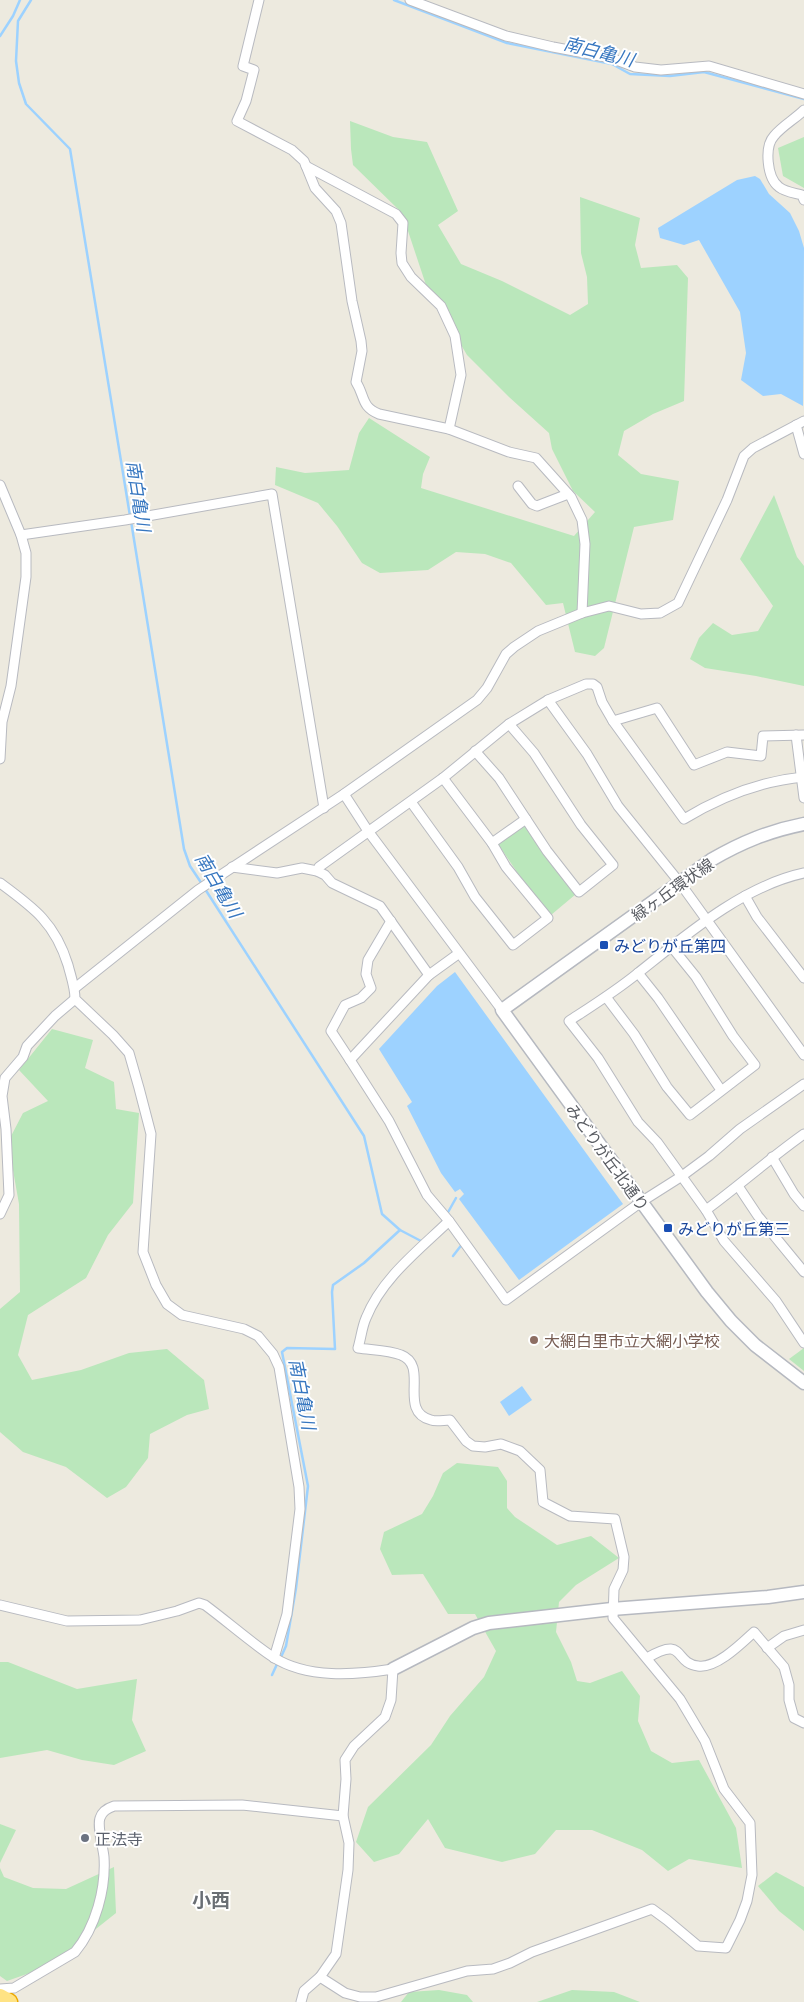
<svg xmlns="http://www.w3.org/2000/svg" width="804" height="2002" viewBox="0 0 804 2002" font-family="Barlow,'Noto Sans JP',sans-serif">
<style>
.green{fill:#bae7bb}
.water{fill:#9dd2ff}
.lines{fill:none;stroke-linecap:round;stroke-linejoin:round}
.stream{stroke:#9dd2ff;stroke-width:2.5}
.street-casing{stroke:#b8bac0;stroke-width:11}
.secondary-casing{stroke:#b6b9c0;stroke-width:15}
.highway-casing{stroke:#eca800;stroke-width:19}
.street{stroke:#fff;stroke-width:9}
.secondary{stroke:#fff;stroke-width:12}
.highway{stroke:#ffe384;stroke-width:16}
.transit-dot{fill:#1a4fb4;stroke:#fff;stroke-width:2}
.education-dot{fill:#8d6e63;stroke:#fff;stroke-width:2}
.worship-dot{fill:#6b7280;stroke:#fff;stroke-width:2}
.labels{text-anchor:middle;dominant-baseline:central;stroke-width:4;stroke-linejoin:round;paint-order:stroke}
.street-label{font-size:16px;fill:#595c62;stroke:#fff}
.transit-label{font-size:16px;fill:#164399;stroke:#fff;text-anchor:start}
.education-label{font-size:16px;fill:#785e54;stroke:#fff;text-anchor:start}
.worship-label{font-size:16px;fill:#5b616d;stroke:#fff;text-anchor:start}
.water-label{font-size:18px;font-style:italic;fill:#3777c0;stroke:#fff}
.quarter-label{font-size:19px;font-weight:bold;fill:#696e74;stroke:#fff}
</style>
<rect width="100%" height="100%" fill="#edeadf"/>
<g class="green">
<polygon points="350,121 393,137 427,142 458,211 438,225 461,264 502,281 570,315 588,304 587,277 581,253 580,197 640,218 635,245 641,268 677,265 688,278 684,401 653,414 624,431 618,455 641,474 679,481 673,520 634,527 604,648 595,656 575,652 563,603 546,605 511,563 485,554 456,552 428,570 380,573 362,563 337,526 318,503 275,485 276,467 305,473 349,470 359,433 369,418 430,457 423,474 421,488 574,536 595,512 573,491 552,449 549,433 509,397 467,355 426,285 402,213 353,165 351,149"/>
<polygon points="804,137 804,188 783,176 778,148"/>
<polygon points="774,495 797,557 804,566 804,686 756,676 705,668 690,659 699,638 713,623 732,635 758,631 773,606 740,559"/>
<polygon points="526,823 576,894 551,915 521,878 498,844"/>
<polygon points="52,1029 93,1040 85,1068 114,1082 116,1109 139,1113 133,1203 108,1235 86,1278 28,1315 18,1355 32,1380 81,1370 129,1353 167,1349 204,1380 209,1409 187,1415 150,1434 148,1458 126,1487 107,1498 66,1467 23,1452 0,1432 0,1309 20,1292 19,1204 8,1142 23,1113 48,1101 19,1070"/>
<polygon points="804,1348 804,1371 789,1359"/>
<polygon points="457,1463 498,1467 507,1481 507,1508 515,1517 557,1545 591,1536 619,1558 576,1585 559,1602 556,1632 571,1662 577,1681 590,1683 622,1671 640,1696 638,1721 651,1751 672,1763 699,1760 736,1828 742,1868 689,1859 668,1871 642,1850 592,1830 556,1830 535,1854 502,1862 445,1848 428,1819 399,1854 374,1862 356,1842 368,1807 431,1745 450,1716 484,1677 496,1651 475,1614 448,1614 423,1574 392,1575 380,1549 384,1532 422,1514 433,1496 443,1473"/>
<polygon points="0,1662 8,1662 77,1689 137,1679 132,1720 146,1751 114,1765 82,1760 47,1750 0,1758"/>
<polygon points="0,1824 16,1830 0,1863"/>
<polygon points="114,1867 116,1913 82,1940 64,1961 7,1981 0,1976 0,1868 4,1877 33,1888 66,1889"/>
<polygon points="776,1872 804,1887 804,1931 779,1911 758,1886"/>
<polygon points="439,1990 467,1995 473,2002 401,2002 409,1992"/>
<polygon points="572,1990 614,1992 640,2002 537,2002"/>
</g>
<g class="water">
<polygon points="755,176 760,179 769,194 790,213 799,231 804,248 803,406 781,394 763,396 741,380 746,353 740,312 699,240 684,245 660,238 658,228 737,180"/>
<polygon points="455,972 623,1204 519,1280 459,1199 464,1194 460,1189 455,1192 441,1173 407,1106 412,1102 379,1049 437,986"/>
<polygon points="522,1386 532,1400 509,1416 500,1402"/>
</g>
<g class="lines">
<g class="stream">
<polyline points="31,0 18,21 16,61 19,83 26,104 70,149 130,516"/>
<polyline points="394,0 507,43 612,64 630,74 670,76 704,72 804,99"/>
<polyline points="0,36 13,16 20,0"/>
<polyline points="131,521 184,849 190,866 202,884"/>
<polyline points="205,889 364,1136 382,1214 400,1230 421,1241"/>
<polyline points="447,1214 456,1198"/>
<polyline points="453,1256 463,1243"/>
<polyline points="281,1657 286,1646 296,1588 308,1486 282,1352 287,1348 335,1349 332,1292 333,1285 364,1263 400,1230"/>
<polyline points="272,1675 278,1662"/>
</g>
<defs>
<g id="street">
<path d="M259 0 243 66 254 70 246 101 237 121 292 150 304 161 315 188 336 211 341 223 352 301 361 341 362 351 356 382C365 396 361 407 379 414L449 429 509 452 536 458 571 497 582 520 585 544 582 613"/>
<polyline points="410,0 506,36 553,47 611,58 635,67 661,70 709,66 804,94"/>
<path d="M804 110C795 119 782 126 774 136 764 147 767 178 779 187 785 192 795 193 802 195L804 200"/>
<polyline points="306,166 396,214 403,223 401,253 402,263 411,277 441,306 455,336 461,375 449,429"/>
<polyline points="796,425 804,454"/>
<polyline points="0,485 21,535 26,553 26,577 11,686 2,722 0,759"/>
<polyline points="518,486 532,504 537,506 568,494"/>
<polyline points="21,535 125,520 272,494 324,808"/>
<polyline points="548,700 587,754 618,806 680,883 804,1055"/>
<polyline points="613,721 657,708 694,765 727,752 761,756 763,736 804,735"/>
<polyline points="796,735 804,798"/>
<polyline points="475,751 499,778 547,851 579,892 613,865 581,825 534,753 509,724"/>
<polyline points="344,794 368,831 502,1010"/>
<polyline points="411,802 458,867 475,897 513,945 548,918 506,867 492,843 443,778"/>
<polyline points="492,843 526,819"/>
<polyline points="232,867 277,873 302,868 317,871 325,875 332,883 380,906 429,975"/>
<path d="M317 871 319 867 443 778 509 724 548 700 586 684H593L597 687 602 702 613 721 684 819C722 796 760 781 804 777"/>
<path d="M804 873C743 886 686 935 638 973 616 991 592 1006 569 1021L598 1058 638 1122 657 1142 706 1210 724 1241 776 1301 804 1343"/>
<path d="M0 883C34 908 55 923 68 965 71 977 75 987 75 999L113 1035 129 1053 139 1088 151 1134 143 1252 156 1285 167 1304 182 1315 244 1329 258 1336 273 1354 279 1367 299 1487 300 1509 287 1614 274 1658"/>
<polyline points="745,896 757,917 804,978"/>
<polyline points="458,954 429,975 350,1060 389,1121 427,1195 449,1221 506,1300 641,1202 682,1176 709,1156 740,1129 804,1084"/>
<polyline points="638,973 658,998 721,1090"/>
<polyline points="75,988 198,890 344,794 477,700 487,688 506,654 514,647 538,631 582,613 609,606 641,614 660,613 678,603 727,500 744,456 753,448 804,421"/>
<polyline points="606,997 634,1034 667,1087 690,1115 755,1065 733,1036 696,977 671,946"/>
<polyline points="350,1060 331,1031 345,1005 361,998 371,988 366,974 368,960 391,921"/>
<polyline points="772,1157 794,1194 804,1206"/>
<polyline points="738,1186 758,1216 804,1272"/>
<path d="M706 1210C740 1185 770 1158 804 1134"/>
<polyline points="0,1214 9,1195 6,1129 2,1096 5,1078 23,1057 27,1046 55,1016 75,999"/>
<path d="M0 1605 67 1621 140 1620 177 1611 199 1603 205 1605C228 1622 249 1641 273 1657 307 1679 355 1675 393 1669L391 1700 385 1717 354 1746 345 1760 346 1779 343 1816 349 1843 348 1870 336 1954 320 1977 304 1991 301 2002"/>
<polyline points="767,1648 784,1636 804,1630"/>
<path d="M647 1658C686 1635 673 1663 698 1666 716 1669 742 1643 754 1632L784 1667 789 1685V1700L794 1718 804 1723"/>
<path d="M320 1977 345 1993 360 1997H376L467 1971 493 1969 510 1963 532 1952 652 1909 667 1920 698 1946 726 1948 740 1920 747 1901 752 1875 750 1823 724 1789 705 1741 680 1699 613 1618 614 1589 623 1570 624 1557 615 1519 570 1516 543 1502 540 1470 520 1451 501 1444 485 1447 473 1446 466 1441 450 1420C444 1420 436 1422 431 1420 397 1411 430 1366 401 1355 389 1350 372 1350 358 1348 361 1338 362 1327 366 1318 382 1278 419 1250 449 1221"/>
<path d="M0 1989 14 1988 75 1952C96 1927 106 1888 104 1857 103 1847 97 1826 100 1818 102 1811 108 1808 114 1806L242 1805 343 1816"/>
</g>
<g id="secondary">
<path d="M804 824C769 831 742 842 711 860L502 1010 707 1292 731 1321 755 1345 804 1383"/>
<polyline points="393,1669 473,1628 489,1623 612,1609 768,1597 804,1592"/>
</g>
<polyline id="highway" points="0,1997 9,2002"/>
</defs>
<use href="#street" class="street-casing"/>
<use href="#secondary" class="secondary-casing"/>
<use href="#highway" class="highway-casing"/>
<use href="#street" class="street"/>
<use href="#secondary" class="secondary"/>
<use href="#highway" class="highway"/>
</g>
<g class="transit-dot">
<rect x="599" y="940" width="10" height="10" rx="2.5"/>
<rect x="663" y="1223" width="10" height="10" rx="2.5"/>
</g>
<circle class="education-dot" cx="534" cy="1340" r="5"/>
<circle class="worship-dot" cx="85" cy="1838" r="5"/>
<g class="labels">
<g class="street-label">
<text transform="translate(672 889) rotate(-35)">緑ヶ丘環状線</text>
<text transform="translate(608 1157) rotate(54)">みどりが丘北通り</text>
</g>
<g class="transit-label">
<text x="614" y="945">みどりが丘第四</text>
<text x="678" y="1228">みどりが丘第三</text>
</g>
<g class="education-label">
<text x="544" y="1340">大網白里市立大網小学校</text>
</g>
<g class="worship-label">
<text x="95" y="1838">正法寺</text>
</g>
<g class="water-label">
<text transform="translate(599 51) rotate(14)">南白亀川</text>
<text transform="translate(139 496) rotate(81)">南白亀川</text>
<text transform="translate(219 885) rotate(59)">南白亀川</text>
<text transform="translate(303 1394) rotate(79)">南白亀川</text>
</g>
<g class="quarter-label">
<text x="211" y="1899">小西</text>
</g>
</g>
</svg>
